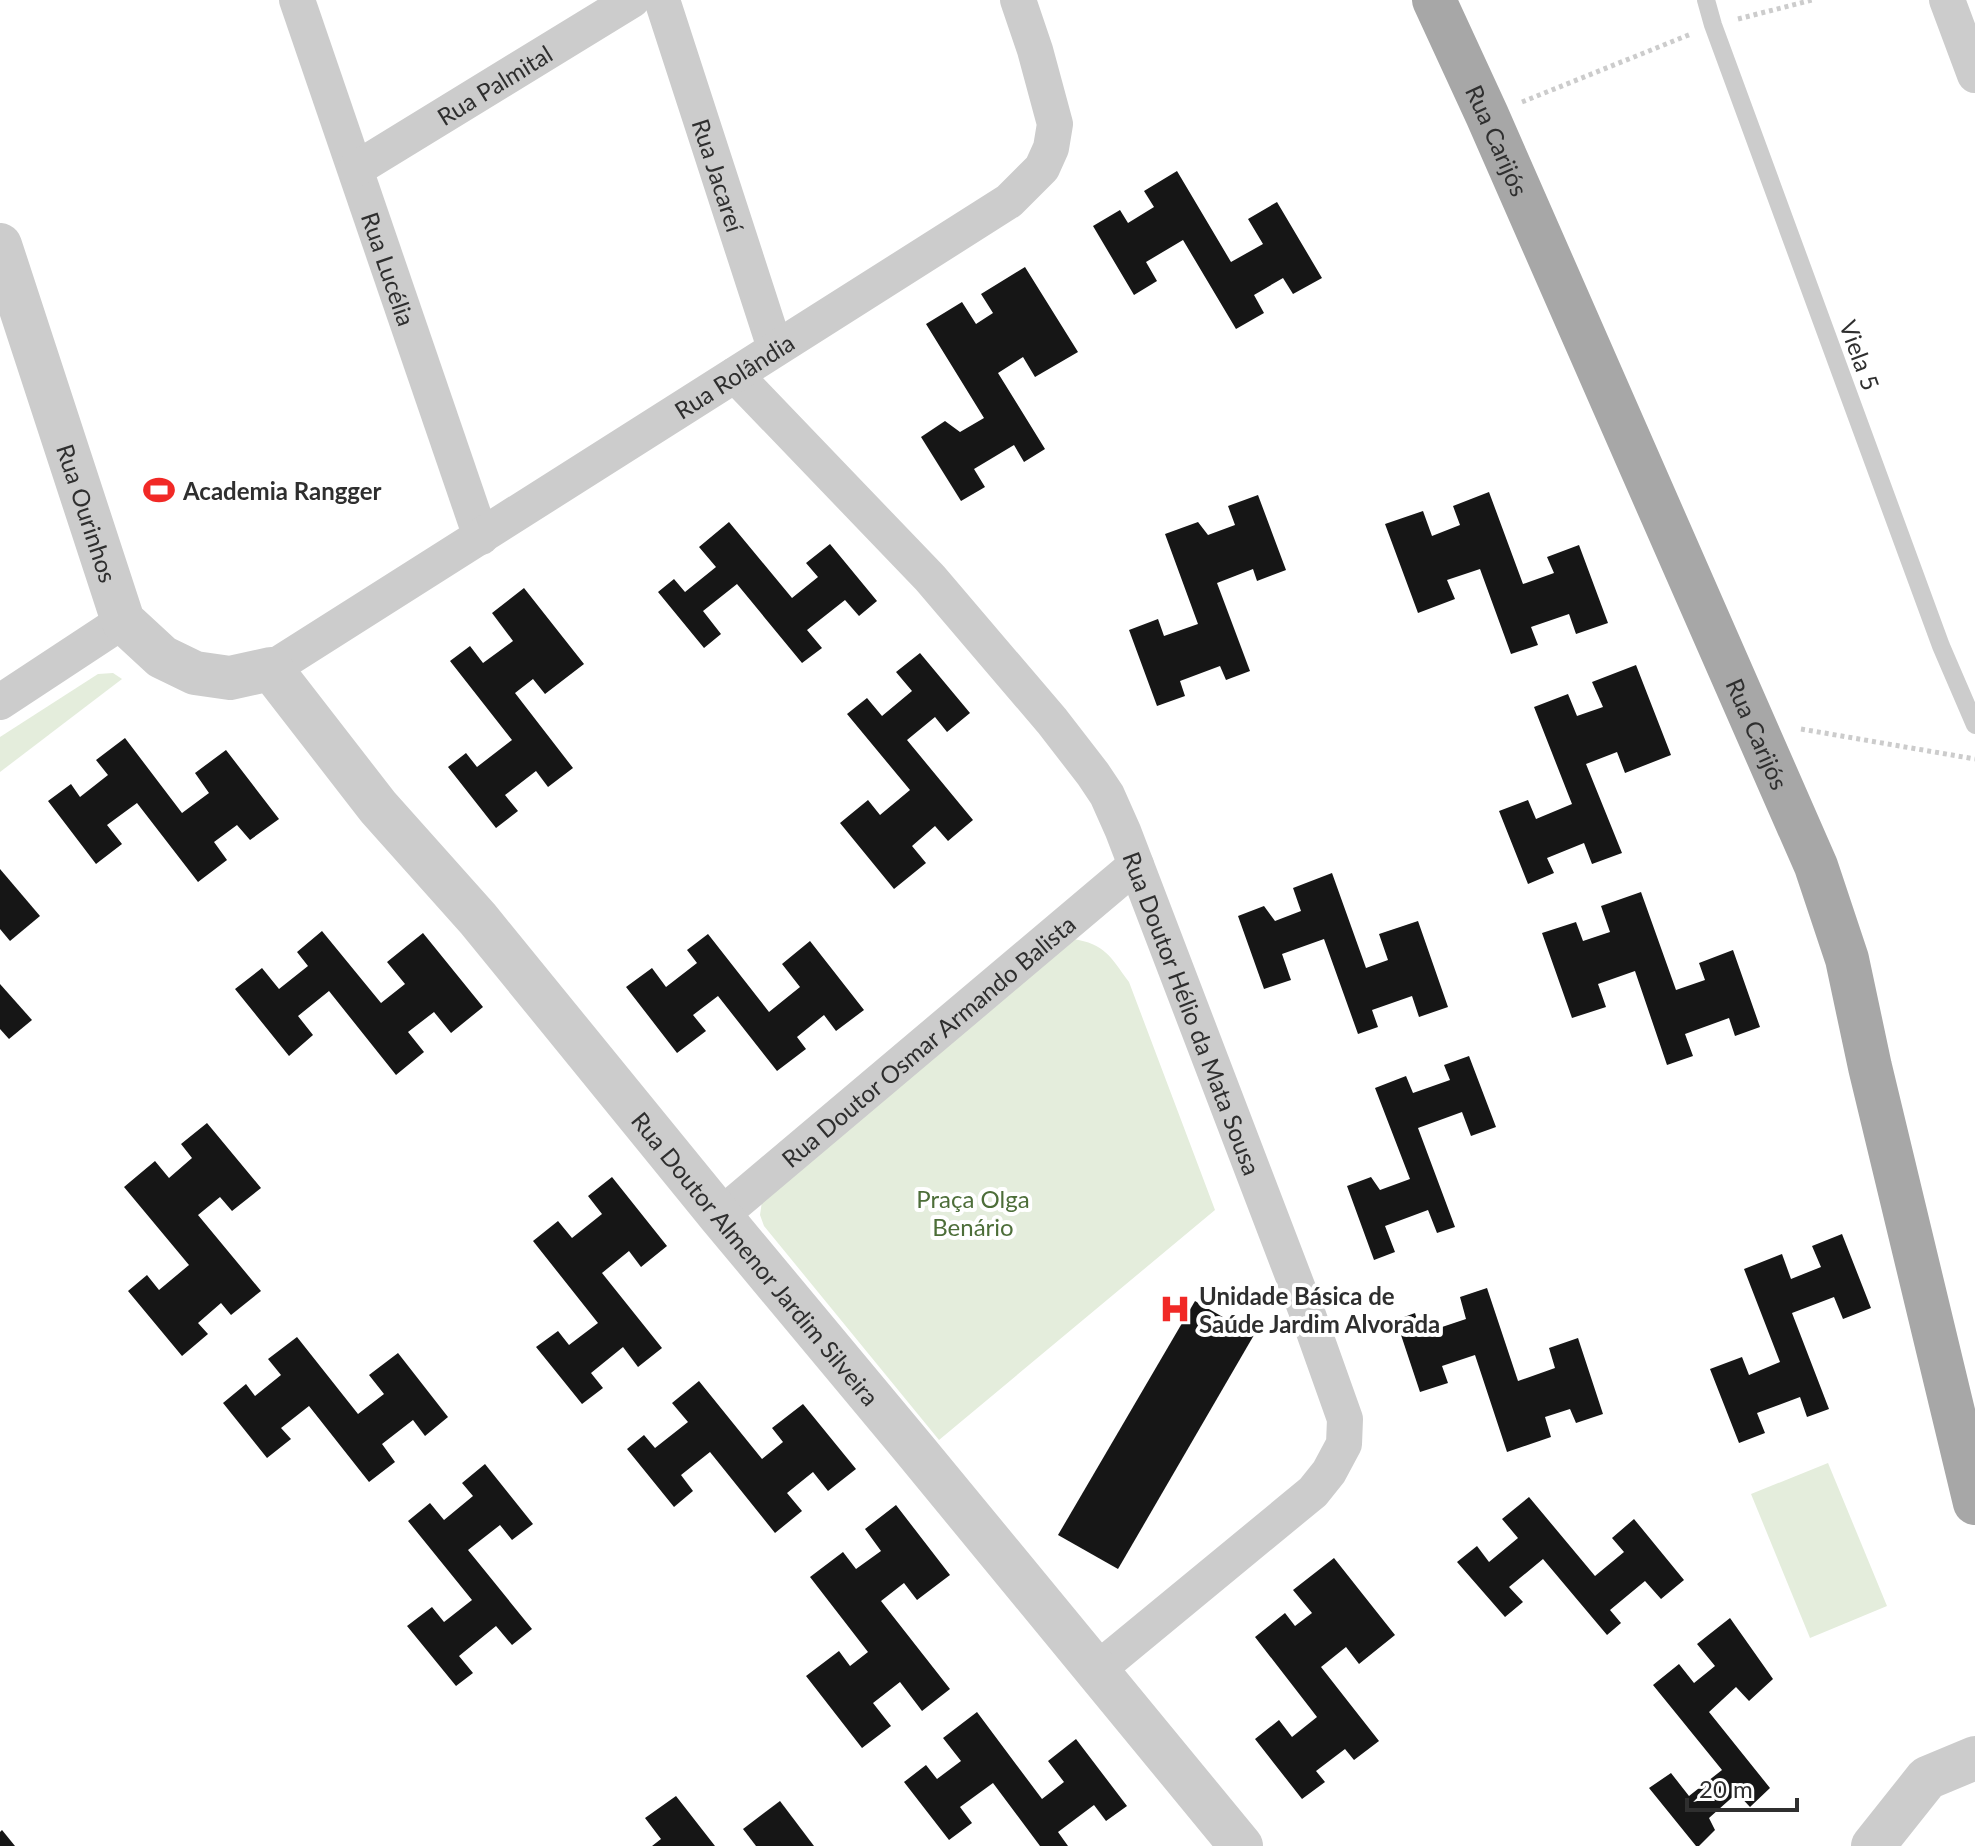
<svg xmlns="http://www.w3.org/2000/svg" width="1975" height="1846" viewBox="0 0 1975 1846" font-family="Lato,sans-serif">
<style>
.green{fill:#e4eddc}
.building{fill:#161616}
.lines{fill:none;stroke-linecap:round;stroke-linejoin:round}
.path{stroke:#ccc;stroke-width:5;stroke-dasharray:4 4;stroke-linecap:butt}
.service{stroke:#ccc;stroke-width:18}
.minor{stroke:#ccc;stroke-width:36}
.tertiary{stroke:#ccc;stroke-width:44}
.primary{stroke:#a7a7a7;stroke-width:44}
.labels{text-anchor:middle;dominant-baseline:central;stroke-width:8;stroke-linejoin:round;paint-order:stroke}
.street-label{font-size:24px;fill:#2f2f2f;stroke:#fff}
.poi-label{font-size:24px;font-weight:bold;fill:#2f2f2f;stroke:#fff;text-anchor:start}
.park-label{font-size:24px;fill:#4d6e39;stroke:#fff}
</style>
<rect width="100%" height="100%" fill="#fff"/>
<g class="green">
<polygon points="113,673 122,679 0,772 0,737 98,674"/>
<path d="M1073 939C1105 944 1110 956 1129 982L1215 1210 939 1440 764 1226 760 1215 763 1194Z"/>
<polygon points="1828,1463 1887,1606 1810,1638 1751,1494"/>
</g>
<g class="building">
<polygon points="1177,171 1231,262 1263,244 1248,219 1277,202 1322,278 1293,294 1283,278 1254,295 1264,313 1236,329 1183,240 1146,262 1157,281 1134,295 1093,226 1120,210 1128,223 1154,207 1144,191"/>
<polygon points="1025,267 1078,352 1035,377 1023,357 998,373 1045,449 1024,462 1014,445 974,469 985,487 961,501 921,437 945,421 960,432 984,418 926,324 962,302 976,324 993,313 981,294"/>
<polygon points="1489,492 1523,584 1554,573 1547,557 1579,545 1608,623 1576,634 1569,614 1531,627 1538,645 1511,654 1480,569 1447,580 1455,599 1418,613 1385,524 1423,511 1432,536 1460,525 1453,506"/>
<polygon points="1258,495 1286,570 1257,581 1253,569 1217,583 1250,671 1226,680 1220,666 1180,681 1185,696 1157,706 1129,630 1158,619 1164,636 1198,624 1165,534 1198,522 1208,535 1235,525 1228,506"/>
<polygon points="729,522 792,598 818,577 806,563 830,544 877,601 859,616 845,600 807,630 822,648 802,663 737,584 703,611 721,634 704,648 658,592 674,579 685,592 716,567 699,547"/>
<polygon points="524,588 584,664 545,694 533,679 515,693 573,768 548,787 536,771 505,795 518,811 496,828 448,767 466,753 477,767 512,740 450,661 470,646 483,663 513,641 492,613"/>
<polygon points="920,653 970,713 947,732 935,717 907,740 973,820 948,841 935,826 912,846 926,863 894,889 840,823 868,800 880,815 910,790 847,714 867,698 882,716 912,691 896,672"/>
<polygon points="1636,665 1671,755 1625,773 1617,752 1586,764 1622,853 1592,864 1584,843 1547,858 1554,873 1528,884 1499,811 1528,800 1536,819 1572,804 1534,707 1568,694 1577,716 1603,707 1592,682"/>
<polygon points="125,738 182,813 209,793 195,773 226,750 279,819 250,840 237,825 214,842 227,860 198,882 137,803 107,825 122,844 96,864 48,801 71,784 80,797 108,775 96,760"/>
<polygon points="0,869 40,916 10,941 0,929"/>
<polygon points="1332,873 1366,968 1388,960 1379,934 1418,921 1448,1007 1419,1017 1412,996 1372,1010 1378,1027 1358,1034 1324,939 1282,954 1291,980 1264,989 1238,916 1264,906 1275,921 1301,911 1293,888"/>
<polygon points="1641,892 1676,990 1705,980 1699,963 1733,950 1760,1027 1735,1036 1729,1018 1685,1034 1693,1056 1667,1065 1635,971 1598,984 1606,1007 1572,1018 1542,933 1576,922 1583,941 1610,932 1601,906"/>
<polygon points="322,931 381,1003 405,984 387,962 423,933 483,1007 451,1033 434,1012 408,1032 424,1052 396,1075 329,991 298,1016 313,1035 289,1056 235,989 262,968 279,989 308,966 297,952"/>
<polygon points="708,934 769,1012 800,987 782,964 810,941 864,1010 836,1031 824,1015 797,1037 806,1049 777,1071 718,996 693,1015 706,1031 677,1053 626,987 652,968 666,987 697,963 687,950"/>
<polygon points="0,984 32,1020 9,1039 0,1029"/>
<polygon points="1469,1056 1496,1127 1471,1136 1462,1112 1418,1128 1455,1227 1437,1233 1428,1210 1385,1226 1395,1252 1374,1260 1347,1186 1371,1177 1380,1190 1410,1179 1375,1088 1406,1076 1413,1093 1450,1080 1444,1065"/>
<polygon points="207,1123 261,1188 232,1211 220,1197 198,1215 261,1291 231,1315 221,1303 198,1323 208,1334 182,1356 128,1291 147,1275 159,1290 189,1265 124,1187 155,1161 169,1178 192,1158 181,1144"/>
<polygon points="612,1177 667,1246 641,1267 629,1251 602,1273 662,1348 638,1367 623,1347 591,1373 603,1388 582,1404 536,1347 558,1331 569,1345 598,1323 533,1241 558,1221 572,1238 602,1214 588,1196"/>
<polygon points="1842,1234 1871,1308 1843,1319 1834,1297 1792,1313 1829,1409 1807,1417 1800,1397 1757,1413 1765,1433 1739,1443 1710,1369 1742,1357 1749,1375 1780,1362 1744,1269 1782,1254 1791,1279 1821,1267 1812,1246"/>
<polygon points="1487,1288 1518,1381 1555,1368 1549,1348 1578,1338 1603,1414 1576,1423 1570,1409 1545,1417 1551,1437 1507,1452 1475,1355 1442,1366 1448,1383 1420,1392 1396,1320 1415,1313 1421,1334 1466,1319 1460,1297"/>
<polygon points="1195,1301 1254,1335 1118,1569 1058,1535"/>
<polygon points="297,1337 358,1414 384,1394 369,1375 398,1353 448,1417 425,1436 413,1420 382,1444 395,1462 369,1482 309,1406 281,1428 291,1439 267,1458 223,1403 246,1384 255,1396 281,1375 268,1359"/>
<polygon points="699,1381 762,1459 783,1442 772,1428 803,1404 856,1469 828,1491 813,1472 787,1493 802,1511 775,1533 710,1452 681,1475 693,1491 674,1507 627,1449 644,1435 655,1448 688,1422 672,1403"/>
<polygon points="485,1464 533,1524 512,1540 500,1525 468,1550 532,1629 512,1645 496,1626 459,1656 473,1673 456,1686 407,1626 432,1607 444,1622 472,1600 408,1521 430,1503 444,1520 473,1496 462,1483"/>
<polygon points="1529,1497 1595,1576 1624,1552 1612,1538 1634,1519 1684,1580 1661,1599 1645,1581 1610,1610 1621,1623 1607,1635 1543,1559 1509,1587 1523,1602 1505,1617 1457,1562 1477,1546 1489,1562 1518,1538 1502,1519"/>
<polygon points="896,1505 950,1575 917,1600 904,1583 881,1601 950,1689 922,1711 900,1682 873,1703 891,1726 862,1748 806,1676 839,1651 850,1666 868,1652 810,1577 843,1552 856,1569 881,1551 865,1529"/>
<polygon points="1334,1558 1395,1635 1359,1664 1346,1647 1321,1667 1379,1741 1354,1760 1345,1749 1316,1771 1325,1782 1302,1799 1255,1739 1279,1720 1292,1737 1317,1717 1255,1637 1285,1613 1295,1626 1312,1613 1293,1590"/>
<polygon points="1730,1618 1773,1679 1749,1701 1736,1687 1709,1712 1770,1788 1750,1807 1737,1793 1709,1818 1715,1830 1699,1846 1696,1846 1649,1788 1671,1773 1689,1796 1722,1770 1653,1685 1679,1664 1694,1683 1715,1666 1697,1644"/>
<polygon points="977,1712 1042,1799 1064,1782 1048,1761 1076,1739 1127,1806 1106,1821 1094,1805 1058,1832 1068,1846 1040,1846 993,1783 960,1807 972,1823 949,1840 904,1782 926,1765 937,1779 961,1761 943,1738"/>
<polygon points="676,1796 715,1846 652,1846 661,1839 645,1818"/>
<polygon points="780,1801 814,1846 756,1846 743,1829"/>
<polygon points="2,1830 15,1846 0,1846 0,1832"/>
</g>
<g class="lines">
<g class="path">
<polyline points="1738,19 1812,0"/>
<polyline points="1522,102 1691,34"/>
<polyline points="1801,729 1975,759"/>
</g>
<polyline class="service" points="1706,0 1713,25 1941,646 1975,725"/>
<g class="minor">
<path id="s1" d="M297 0 481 537"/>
<path id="s2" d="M662 0 775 348"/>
<polyline points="1947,0 1975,75"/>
<path id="s3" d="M356 169 632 0"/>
<path id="s4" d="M735 375 930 578 1052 721 1093 774 1107 795 1123 831 1308 1315 1345 1419 1344 1444 1329 1472 1313 1492 1097 1670"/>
<path id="s5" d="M271 669 1009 201 1042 168 1051 148 1055 124 1035 50 1018 0"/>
<polyline points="0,702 123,621"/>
<path id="s6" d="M720 1216 1136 865"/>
</g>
<g class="tertiary">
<path id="s7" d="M0 245 123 621 162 657 195 673 230 678 271 669 378 807 478 919 720 1216 915 1450 1241 1846"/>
<polyline points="1873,1846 1927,1778 1975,1758"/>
</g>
<path class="primary" id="s8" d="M1434 0 1487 115 1816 866 1847 959 1870 1067 1975 1503"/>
</g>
<defs>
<symbol id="stadium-bare" viewBox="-9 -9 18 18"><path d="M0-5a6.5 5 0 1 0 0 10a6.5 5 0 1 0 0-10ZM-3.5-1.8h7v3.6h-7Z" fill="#f12926" stroke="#fff" stroke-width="2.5" paint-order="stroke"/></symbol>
<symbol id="hospital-bare" viewBox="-9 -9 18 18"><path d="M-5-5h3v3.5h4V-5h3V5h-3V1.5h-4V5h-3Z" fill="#f12926" stroke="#fff" stroke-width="2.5" paint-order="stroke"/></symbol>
</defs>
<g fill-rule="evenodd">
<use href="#stadium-bare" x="137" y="468" width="44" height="44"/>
<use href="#hospital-bare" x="1153" y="1287" width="44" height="44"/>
</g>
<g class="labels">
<g class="street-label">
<text stroke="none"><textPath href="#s3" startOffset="162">Rua Palmital</textPath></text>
<text stroke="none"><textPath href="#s8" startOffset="154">Rua Carijós</textPath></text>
<text stroke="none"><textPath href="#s2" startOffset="184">Rua Jacareí</textPath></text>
<text stroke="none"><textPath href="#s1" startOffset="284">Rua Lucélia</textPath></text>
<text transform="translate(1860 355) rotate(70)">Viela 5</text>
<text stroke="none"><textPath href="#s5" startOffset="548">Rua Rolândia</textPath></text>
<text stroke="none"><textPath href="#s7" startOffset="282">Rua Ourinhos</textPath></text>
<text stroke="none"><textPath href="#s8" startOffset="802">Rua Carijós</textPath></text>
<text stroke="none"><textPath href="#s4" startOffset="796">Rua Doutor Hélio da Mata Sousa</textPath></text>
<text stroke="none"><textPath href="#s6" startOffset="272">Rua Doutor Osmar Armando Balista</textPath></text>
<text stroke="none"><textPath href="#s7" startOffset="1326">Rua Doutor Almenor Jardim Silveira</textPath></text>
</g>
<g class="poi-label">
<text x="183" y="490">Academia Rangger</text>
<text x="1199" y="1295">Unidade Básica de<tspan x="1199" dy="28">Saúde Jardim Alvorada</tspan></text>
</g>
<g class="park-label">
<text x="973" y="1198">Praça Olga<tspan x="973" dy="28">Benário</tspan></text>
</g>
</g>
<path d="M1687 1798v12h110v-12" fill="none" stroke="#2f2f2f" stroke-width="4"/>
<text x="1699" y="1798" font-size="24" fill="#2f2f2f" stroke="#ffffff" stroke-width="6" paint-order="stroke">20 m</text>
</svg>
